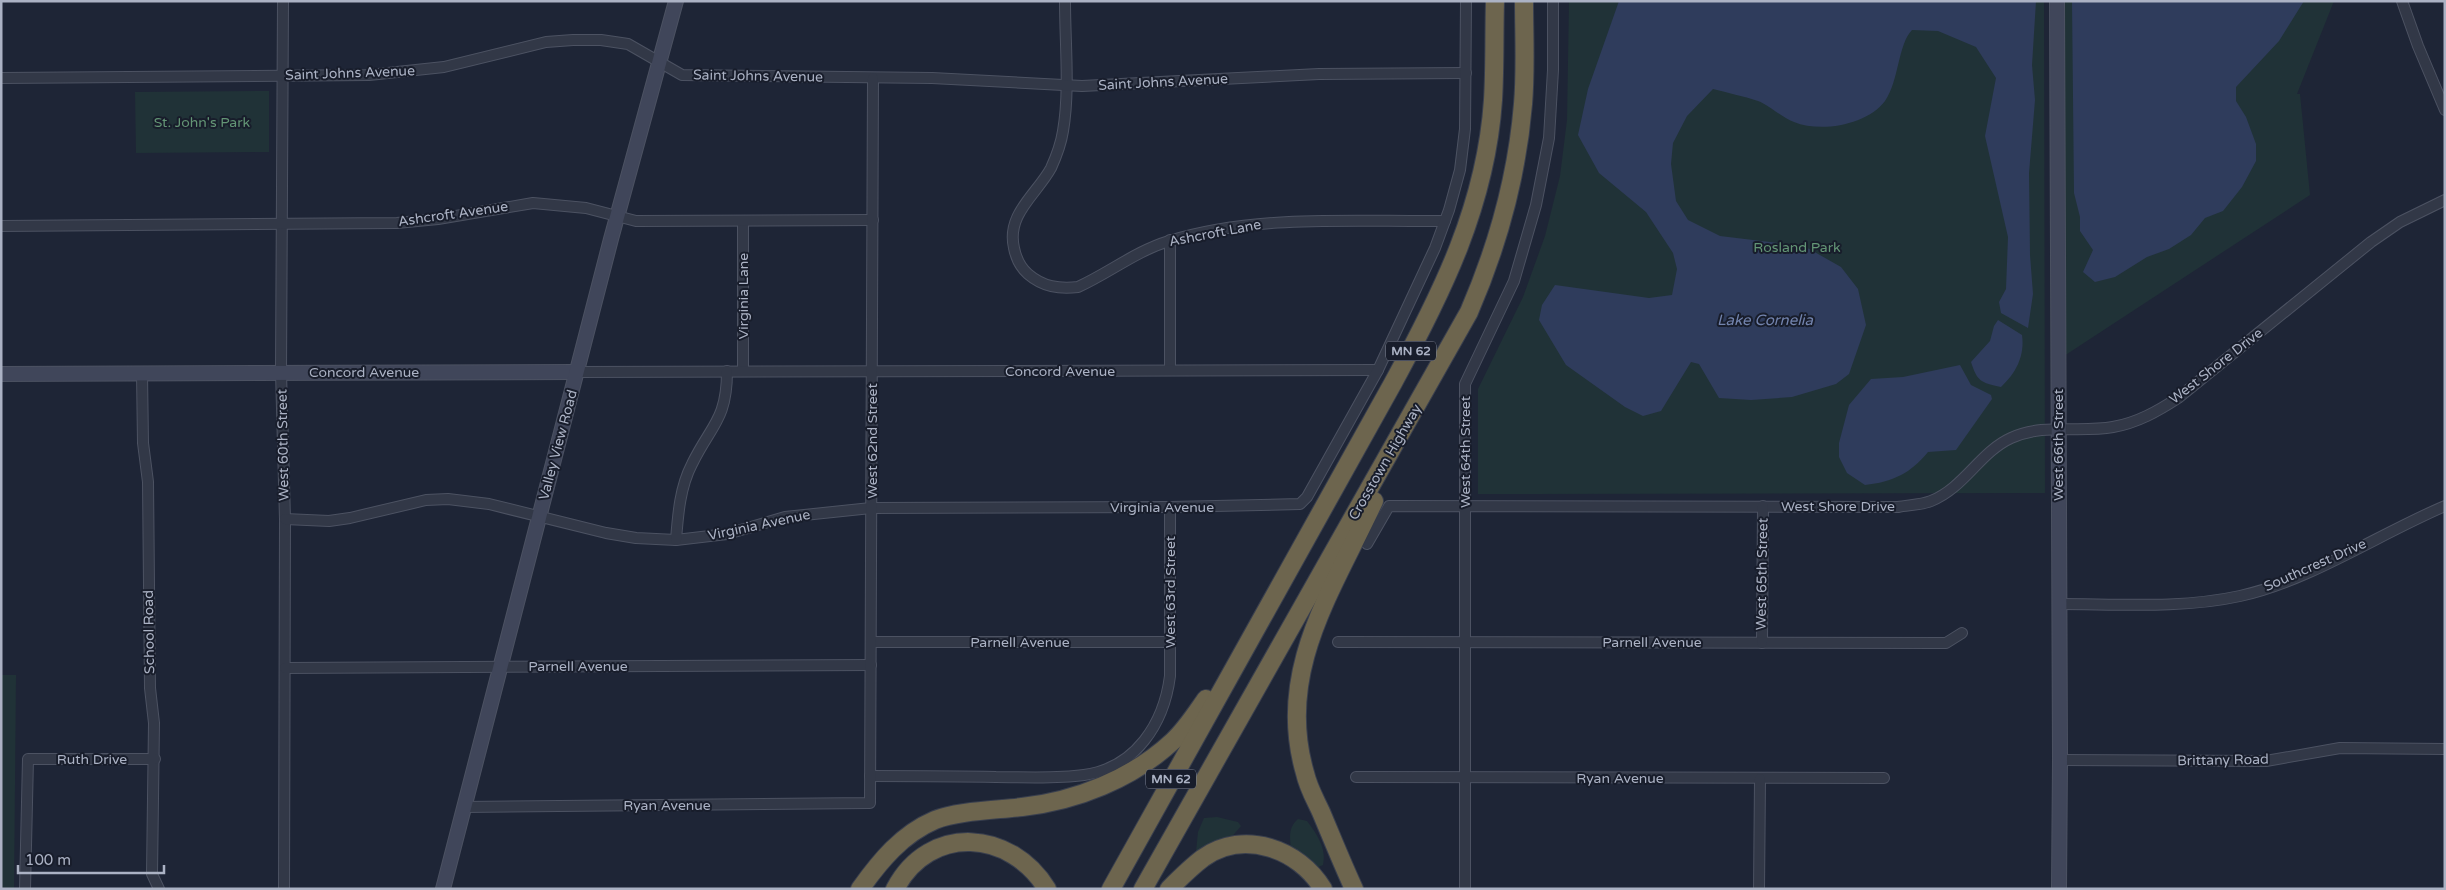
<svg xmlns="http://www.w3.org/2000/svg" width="2446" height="890" viewBox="0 0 2446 890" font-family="'Varela Round',sans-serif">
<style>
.green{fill:#203237}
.water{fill:#2f3c5c}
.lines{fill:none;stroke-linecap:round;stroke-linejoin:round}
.street-casing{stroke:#4c5262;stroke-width:12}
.secondary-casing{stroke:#4c5262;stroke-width:16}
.highway-casing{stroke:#393f4e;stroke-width:20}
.street{stroke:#323847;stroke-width:10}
.secondary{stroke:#40465a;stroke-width:14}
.highway{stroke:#6d654e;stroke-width:18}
.labels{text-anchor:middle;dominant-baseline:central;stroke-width:4;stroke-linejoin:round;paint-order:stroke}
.shield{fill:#181d2b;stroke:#7f8596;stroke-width:1}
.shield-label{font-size:12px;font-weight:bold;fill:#abb2c4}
.street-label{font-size:14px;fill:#abb2c4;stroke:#181d2b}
.park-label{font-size:14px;fill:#639575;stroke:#181d2b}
.water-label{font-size:15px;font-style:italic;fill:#7384ae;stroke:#181d2b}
</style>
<rect width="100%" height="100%" fill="#1e2536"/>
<g class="green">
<polygon points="1569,1 2044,1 2045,493 1478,494 1478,389 1523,297 1545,236 1560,176 1567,120"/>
<polygon points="2064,1 2334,1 2297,94 2300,94 2310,195 2064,356"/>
<polygon points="269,91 269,152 136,153 135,92"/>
<polygon points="1,675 16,675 14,889 1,889"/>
<polygon points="1217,817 1238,822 1241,826 1229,840 1196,852 1198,832 1204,818"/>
<path d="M1298 819 1307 821C1317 834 1327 849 1323 865L1316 868 1291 849C1290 836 1288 828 1298 819Z"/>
</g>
<g class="water">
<path d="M1619 1H2036L2032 65 2035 100 2029 173 2030 255 2033 294 2028 328 2001 313 1999 302 2006 289 2008 237 1985 136 1996 78 1976 47 1938 31 1912 30C1898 44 1899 81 1885 101 1867 125 1821 133 1794 122 1781 117 1769 105 1758 101 1743 96 1728 93 1713 89L1687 116 1673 143 1671 164 1676 201 1688 220 1720 236 1804 246 1841 267 1858 289 1866 325 1849 374 1836 384 1792 397 1751 400 1719 398 1699 364 1691 362 1661 411 1643 416 1625 407 1566 365 1539 320 1542 305 1555 285 1649 298 1672 295 1677 269 1673 253 1646 212 1599 173 1578 135 1588 89Z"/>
<polygon points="2072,1 2304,1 2279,41 2236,87 2236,101 2246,117 2256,144 2256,161 2242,187 2223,211 2205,218 2191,235 2169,249 2147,257 2115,277 2095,282 2083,272 2093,250 2080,231 2080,217 2074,193"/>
<path d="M1998 320 2022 335C2025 356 2016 373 2001 387 1981 383 1977 381 1971 362L1990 341 1994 326Z"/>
<path d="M1960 365 1971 385 1991 395 1992 399 1956 450 1928 452C1911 473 1893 482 1865 485L1847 473 1839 457V443L1849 405 1871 379 1903 377Z"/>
</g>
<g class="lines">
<defs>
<g id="street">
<polyline points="283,1 281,372 285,519 284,889"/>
<path d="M1065 1C1065 44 1070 90 1063 131 1061 144 1056 157 1051 168 1037 194 1006 214 1014 248 1016 258 1020 267 1028 274 1043 287 1059 289 1078 287 1109 273 1136 251 1169 241 1257 214 1354 222 1445 221"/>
<polyline points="2402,1 2418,46 2445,110"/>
<polyline points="1,78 369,75 444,67 546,42 573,40 601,40 628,44 682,75 932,78 1082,86 1319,74 1466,73"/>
<polyline points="743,221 743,371"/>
<polyline points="1,226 397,223 438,219 533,203 586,208 636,221 873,220"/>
<polyline points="1170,240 1170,370"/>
<polyline points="576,372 1378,370"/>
<polyline points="142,374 143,443 148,482 150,688 154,723 152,874 159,889"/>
<polyline points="285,519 329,521 350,518 426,500 448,499 489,504 606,533 636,538 676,540 727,534 785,517 871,508 1170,507 1300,504 1307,497 1378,370 1435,248 1449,210 1460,170 1465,129 1466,1"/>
<path d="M676 540C678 514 680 487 692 464 711 425 727 420 727 371"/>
<path d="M1367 544 1389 506 1898 507C1908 505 1921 505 1931 501 1964 488 1980 452 2011 438 2043 423 2080 433 2113 427 2137 423 2158 411 2178 398L2371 242 2400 222 2445 200"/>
<path d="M2058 604C2118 604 2181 609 2240 596 2309 581 2379 534 2445 506"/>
<polyline points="871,642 1170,642"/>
<polyline points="1338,642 1946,643 1962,633"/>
<polyline points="1762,643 1763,506"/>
<polyline points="285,668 871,665"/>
<polyline points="2060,760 2266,761 2340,748 2445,749"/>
<path d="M870 776C912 776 954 776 996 777 1025 777 1056 779 1084 775 1136 768 1164 723 1170 676V507"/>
<polyline points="1356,777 1884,778"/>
<polyline points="464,807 870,803 873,78"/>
<polyline points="25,889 28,759 155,759"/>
<polyline points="1465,889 1465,384 1514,281 1536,205 1549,138 1553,70 1553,1"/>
<polyline points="1759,889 1760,779"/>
</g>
<g id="secondary">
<polyline points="2057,1 2060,760 2059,889"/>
<polyline points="1,374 576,372"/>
<polyline points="443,889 611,239 676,1"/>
</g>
<g id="highway">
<path d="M860 889C880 861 902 834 935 820 956 811 998 810 1022 807 1076 801 1132 779 1173 741 1186 729 1196 713 1206 699"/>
<path d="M895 889C930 823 1011 830 1047 889"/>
<path d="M1111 889 1393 383C1442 293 1486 205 1493 100 1495 67 1494 34 1495 1"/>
<path d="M1143 889 1469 312C1498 245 1517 177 1523 104 1526 70 1524 35 1524 1"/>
<path d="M1169 889C1180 878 1191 867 1203 858 1244 829 1299 849 1323 889"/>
<path d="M1354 889C1342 863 1332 838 1321 812 1315 799 1308 787 1305 773 1275 671 1333 590 1374 501"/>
</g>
</defs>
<use href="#street" class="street-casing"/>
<use href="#secondary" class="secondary-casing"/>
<use href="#highway" class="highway-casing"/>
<use href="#street" class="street"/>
<use href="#secondary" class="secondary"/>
<use href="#highway" class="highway"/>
</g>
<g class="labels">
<g class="shield">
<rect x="1386" y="341.5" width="50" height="19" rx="4"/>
<rect x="1146" y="769.5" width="50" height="19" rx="4"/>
</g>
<g class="shield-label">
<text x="1411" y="351">MN 62</text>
<text x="1171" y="779">MN 62</text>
</g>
<g class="street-label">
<text transform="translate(350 73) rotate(-2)">Saint Johns Avenue</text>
<text transform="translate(758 76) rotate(1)">Saint Johns Avenue</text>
<text transform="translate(1163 82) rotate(-3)">Saint Johns Avenue</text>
<text transform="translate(453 214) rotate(-8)">Ashcroft Avenue</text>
<text transform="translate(1215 233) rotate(-11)">Ashcroft Lane</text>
<text transform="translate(743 296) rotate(-90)">Virginia Lane</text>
<text transform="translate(2216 366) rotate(-38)">West Shore Drive</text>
<text x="1060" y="371">Concord Avenue</text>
<text x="364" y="372">Concord Avenue</text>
<text transform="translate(872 441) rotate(-90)">West 62nd Street</text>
<text transform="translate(283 445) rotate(-91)">West 60th Street</text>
<text transform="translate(558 445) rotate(-75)">Valley View Road</text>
<text transform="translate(2058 445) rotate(-90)">West 66th Street</text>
<text transform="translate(1465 452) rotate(-90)">West 64th Street</text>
<text transform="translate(1385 462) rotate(-60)">Crosstown Highway</text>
<text x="1838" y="506">West Shore Drive</text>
<text x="1162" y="507">Virginia Avenue</text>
<text transform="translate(759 525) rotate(-12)">Virginia Avenue</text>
<text transform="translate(2315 565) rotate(-24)">Southcrest Drive</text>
<text transform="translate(1762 574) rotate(-89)">West 65th Street</text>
<text transform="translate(1170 592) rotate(-90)">West 63rd Street</text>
<text transform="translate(149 632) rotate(-91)">School Road</text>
<text x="1020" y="642">Parnell Avenue</text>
<text x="1652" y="642">Parnell Avenue</text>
<text x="578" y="666">Parnell Avenue</text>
<text x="92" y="759">Ruth Drive</text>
<text transform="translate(2223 760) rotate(-1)">Brittany Road</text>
<text x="1620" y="778">Ryan Avenue</text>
<text x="667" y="805">Ryan Avenue</text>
</g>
<g class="park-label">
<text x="202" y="122">St. John's Park</text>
<text x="1797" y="247">Rosland Park</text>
</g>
<g class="water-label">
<text x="1765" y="320">Lake Cornelia</text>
</g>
</g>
<rect width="2446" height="890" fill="none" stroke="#abb2c4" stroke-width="5"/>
<path d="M18 865v8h146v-8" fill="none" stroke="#abb2c4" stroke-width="2.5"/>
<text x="25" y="865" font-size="15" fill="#abb2c4" stroke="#181d2b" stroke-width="4" paint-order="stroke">100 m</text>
</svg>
